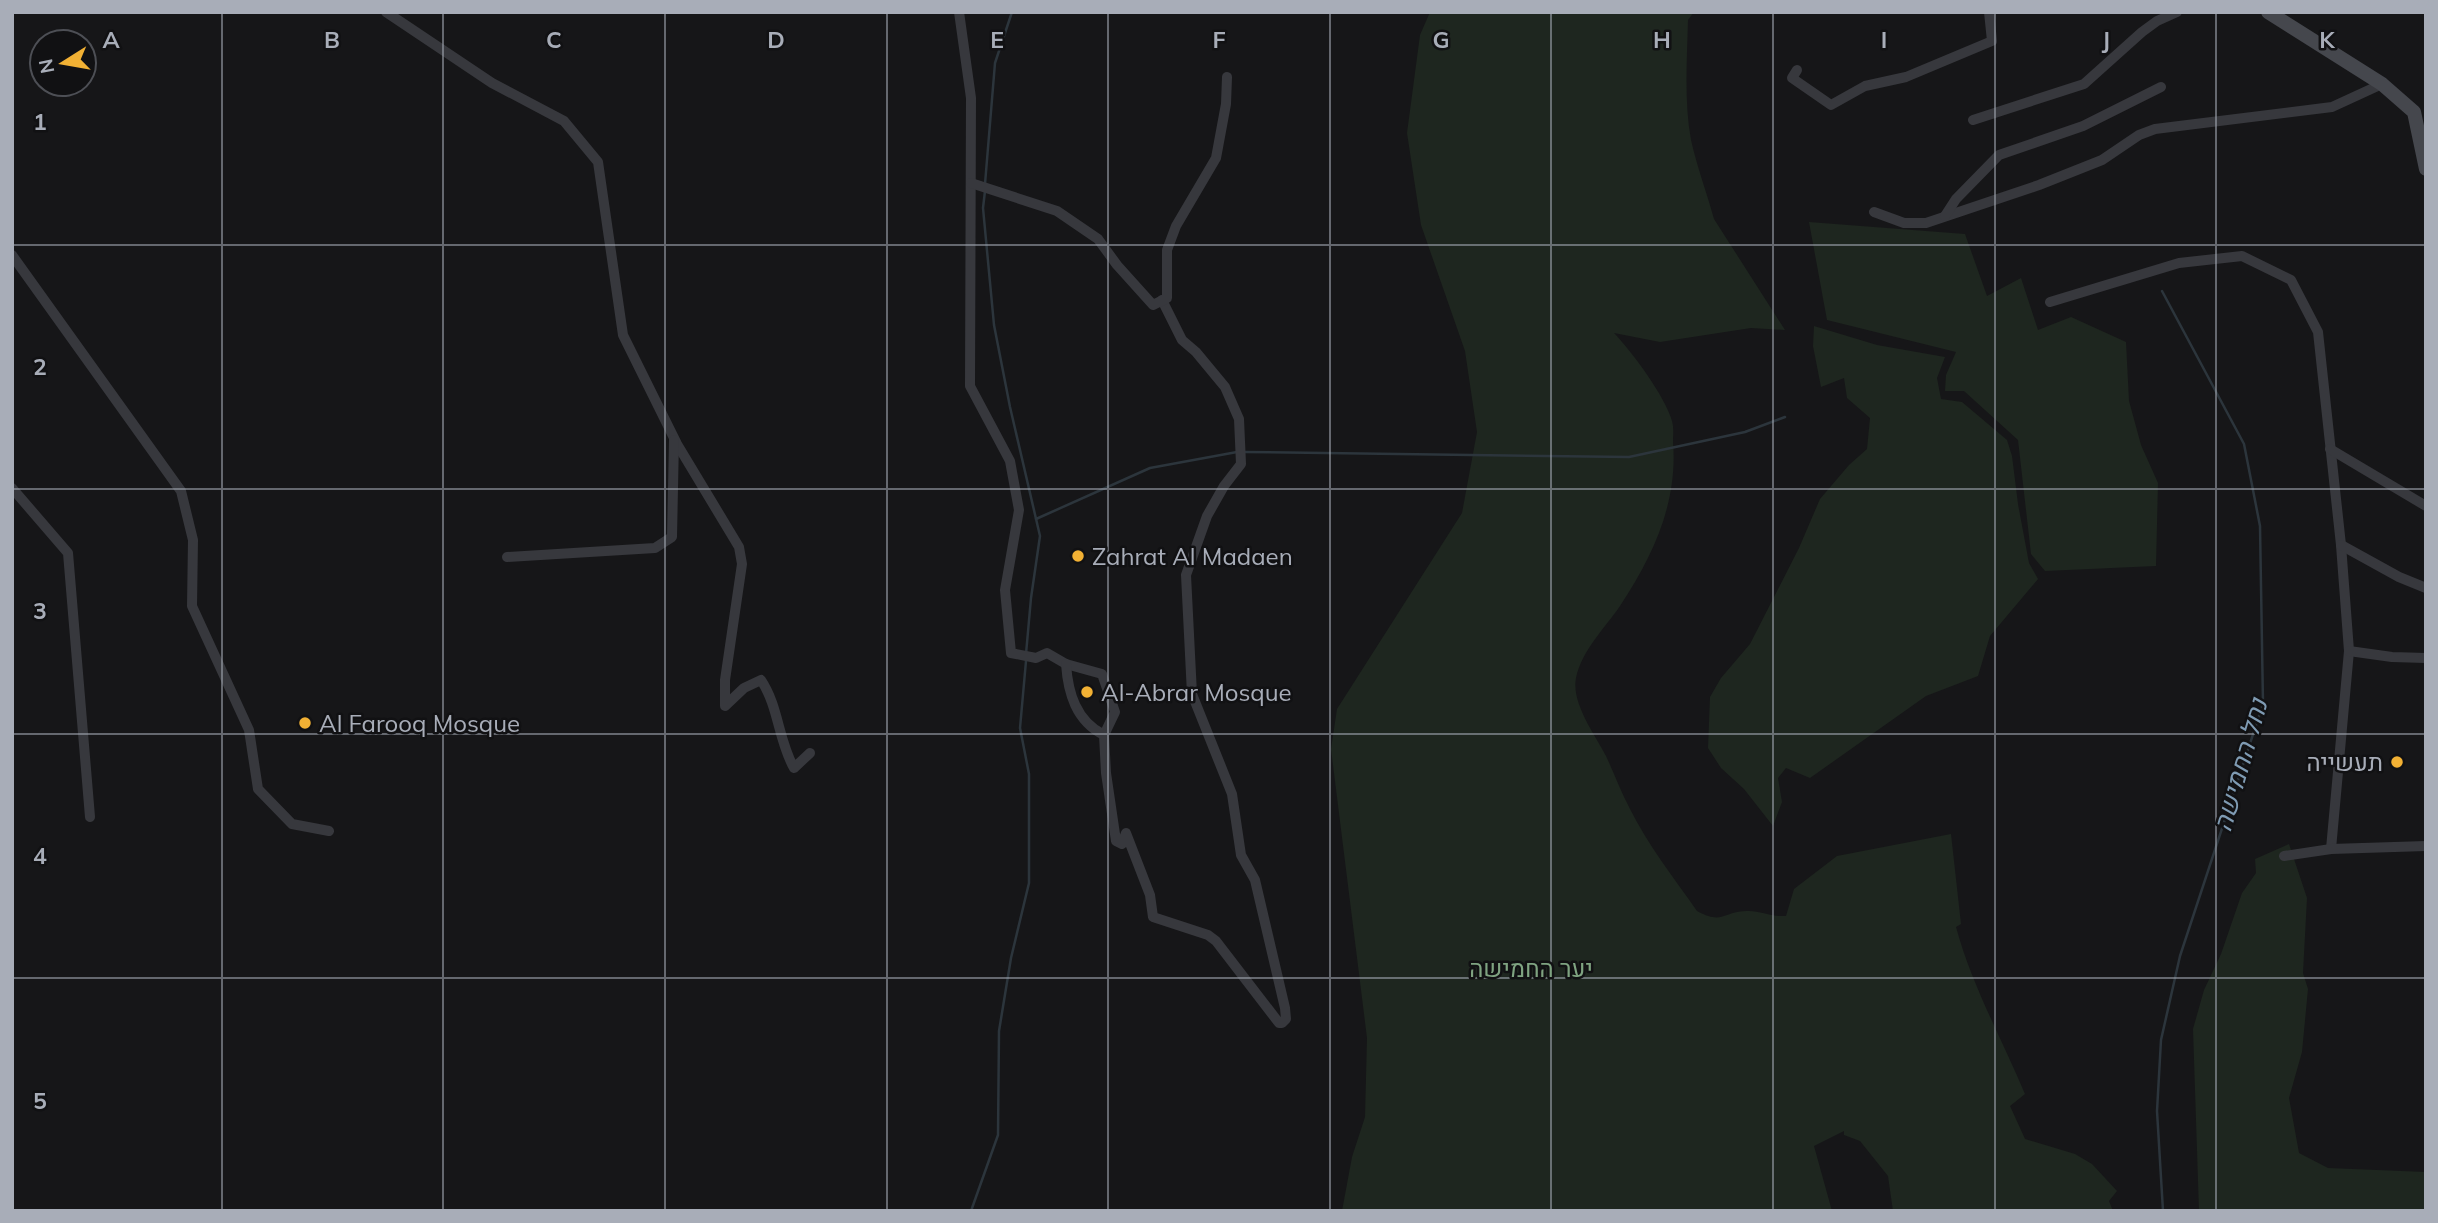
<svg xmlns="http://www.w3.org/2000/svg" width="2438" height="1223" viewBox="0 0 2438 1223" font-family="Mulish,Heebo,sans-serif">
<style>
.green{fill:#1e261f}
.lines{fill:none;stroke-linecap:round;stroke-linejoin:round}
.stream{stroke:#2c353c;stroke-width:2.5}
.street{stroke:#37383d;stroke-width:10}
.secondary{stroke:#45474d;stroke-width:14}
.grid{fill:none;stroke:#a8adb8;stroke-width:2;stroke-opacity:0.55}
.poi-dot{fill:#f2b134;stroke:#111113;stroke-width:2.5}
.labels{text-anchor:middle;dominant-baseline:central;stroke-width:5;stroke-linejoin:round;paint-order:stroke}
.poi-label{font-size:24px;fill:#a8adb8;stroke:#111113;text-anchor:start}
.park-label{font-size:24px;fill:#7fa381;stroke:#111113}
.water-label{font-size:26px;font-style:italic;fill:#7f9bb3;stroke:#111113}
.grid-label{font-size:23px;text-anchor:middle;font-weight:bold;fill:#a8adb8;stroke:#111113;stroke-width:5;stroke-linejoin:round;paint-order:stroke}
</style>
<rect width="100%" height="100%" fill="#161618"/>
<g class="green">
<path d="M1430 12H1694L1688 20C1687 60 1684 101 1691 140 1697 167 1707 193 1714 219L1785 330 1751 328 1660 342 1614 333C1632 352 1665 396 1672 421 1674 428 1673 436 1673 442 1678 503 1653 556 1620 606 1605 628 1582 650 1576 678 1571 703 1595 735 1606 756 1614 773 1621 792 1630 809 1648 845 1674 878 1697 911 1723 925 1722 912 1746 911 1759 910 1772 917 1786 916L1794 889 1837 856 1951 834 1961 924 1956 927C1972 986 2002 1039 2025 1094L2010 1106 2025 1139 2075 1154 2092 1164 2117 1191 2109 1201 2113 1211H1893L1888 1176 1860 1141 1844 1135V1131L1814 1146 1832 1211H1342L1352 1157 1365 1117 1367 1038 1331 749 1337 709 1462 513 1477 432 1465 351 1421 225 1407 133 1420 35Z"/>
<polygon points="1809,222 1965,234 1987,296 2021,278 2038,330 2071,317 2126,342 2129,401 2141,445 2158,483 2156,566 2045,571 2031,554 2018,440 1964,391 1945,391 1946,375 1956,352 1827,320"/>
<polygon points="1814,326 1877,345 1945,357 1937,378 1941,399 1962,402 2007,440 2012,456 2018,504 2029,563 2038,579 1990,636 1978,676 1926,696 1810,778 1786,768 1778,778 1782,802 1773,826 1744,789 1721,768 1708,748 1710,697 1721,678 1750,644 1799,548 1820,499 1849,465 1867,449 1870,418 1847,398 1844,378 1821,387 1813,346"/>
<polygon points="2289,844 2307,898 2303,973 2308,989 2302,1052 2289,1098 2299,1153 2328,1168 2426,1172 2426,1211 2199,1211 2193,1029 2204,990 2221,954 2242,893 2256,873 2255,859"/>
</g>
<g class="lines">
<g class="stream">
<polyline points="985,184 995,63 1012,12"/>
<polyline points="985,191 983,208 994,325 1010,407 1040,536 1031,598 1026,654"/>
<polyline points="2162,291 2244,444 2260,526 2263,704 2180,956 2161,1040 2157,1111 2163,1211"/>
<polyline points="1244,452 1629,457 1745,432 1785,417"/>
<polyline points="1036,519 1150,468 1237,452"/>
<polyline points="971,1211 998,1135 999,1031 1011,958 1029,883 1029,774 1020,728 1026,661"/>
</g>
<g class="street">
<path d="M386 12 492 83 564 121 598 162 623 335 677 444 739 547 742 564 725 680V706L744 688 761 680C779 707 778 740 794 768L810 753"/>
<polyline points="959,12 971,98 970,386 1010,461 1019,510 1005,590 1011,653 1036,658 1047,653 1066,664 1102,674 1115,712 1104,735 1106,773 1116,841 1122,844 1126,833 1150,895 1153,917 1208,935 1216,941 1279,1023 1282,1023 1286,1019 1285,1008 1255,880 1241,855 1232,794 1192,694 1186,575 1207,516 1224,486 1241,464 1239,419 1225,387 1196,352 1182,340 1162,300"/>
<polyline points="1797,70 1792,78 1831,105 1865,86 1906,77 1992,41 1989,12"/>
<polyline points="1973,120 2084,84 2142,32 2157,21 2177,12"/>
<polyline points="971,183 1057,211 1098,239 1117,265 1153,305 1167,298 1167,250 1176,226 1216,158 1226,104 1227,77"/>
<polyline points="1874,212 1904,223 1926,223 2039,185 2102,160 2139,135 2155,129 2332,107 2382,84"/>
<polyline points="1945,216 1956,199 1999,155 2083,126 2161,87"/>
<polyline points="12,255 181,491 193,540 192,606 249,730 258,789 292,824 329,831"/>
<polyline points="2050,302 2179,263 2242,256 2291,280 2318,332 2341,545 2349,651 2331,849"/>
<polyline points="2330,449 2426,506"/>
<polyline points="12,488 68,553 90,817"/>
<polyline points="2341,545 2399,577 2426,588"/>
<polyline points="507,557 655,548 672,537 674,440"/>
<polyline points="2349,651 2392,657 2426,658"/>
<path d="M1066 664C1068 693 1076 721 1104 735"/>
<polyline points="2284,856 2331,849 2426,846"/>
</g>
<polyline class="secondary" points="2268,12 2382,84 2414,112 2426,169"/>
</g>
<path class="grid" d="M222 12V1211M443 12V1211M665 12V1211M887 12V1211M1108 12V1211M1330 12V1211M1551 12V1211M1773 12V1211M1995 12V1211M2216 12V1211M12 245H2426M12 489H2426M12 734H2426M12 978H2426"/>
<g class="poi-dot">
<circle cx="1078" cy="556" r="7"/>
<circle cx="1087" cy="692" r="7"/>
<circle cx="305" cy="723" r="7"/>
<circle cx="2397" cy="762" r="7"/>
</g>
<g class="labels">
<g class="poi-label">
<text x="1092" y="556">Zahrat Al Madaen</text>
<text x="1101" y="692">Al-Abrar Mosque</text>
<text x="319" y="723">Al Farooq Mosque</text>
<text x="2383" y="762" text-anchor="end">תעשייה</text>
</g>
<g class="park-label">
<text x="1531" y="968">יער החמישה</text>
</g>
<g class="water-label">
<text transform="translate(2240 765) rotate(-74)">נחל החמישה</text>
</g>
</g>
<g class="grid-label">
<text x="111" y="48">A</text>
<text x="332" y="48">B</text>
<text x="554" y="48">C</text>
<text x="776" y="48">D</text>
<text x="997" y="48">E</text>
<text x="1219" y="48">F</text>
<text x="1441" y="48">G</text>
<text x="1662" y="48">H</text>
<text x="1884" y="48">I</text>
<text x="2106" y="48">J</text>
<text x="2327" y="48">K</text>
<text x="40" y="130">1</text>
<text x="40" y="375">2</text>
<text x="40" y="619">3</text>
<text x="40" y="864">4</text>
<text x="40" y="1109">5</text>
</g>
<rect width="2438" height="1223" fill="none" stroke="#a8adb8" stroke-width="28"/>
<g transform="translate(63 63) rotate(259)"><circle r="33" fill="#111113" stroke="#4d4f55" stroke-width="2"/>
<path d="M0-5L12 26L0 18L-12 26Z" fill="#f2b134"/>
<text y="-10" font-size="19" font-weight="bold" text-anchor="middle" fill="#a8adb8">N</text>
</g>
</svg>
